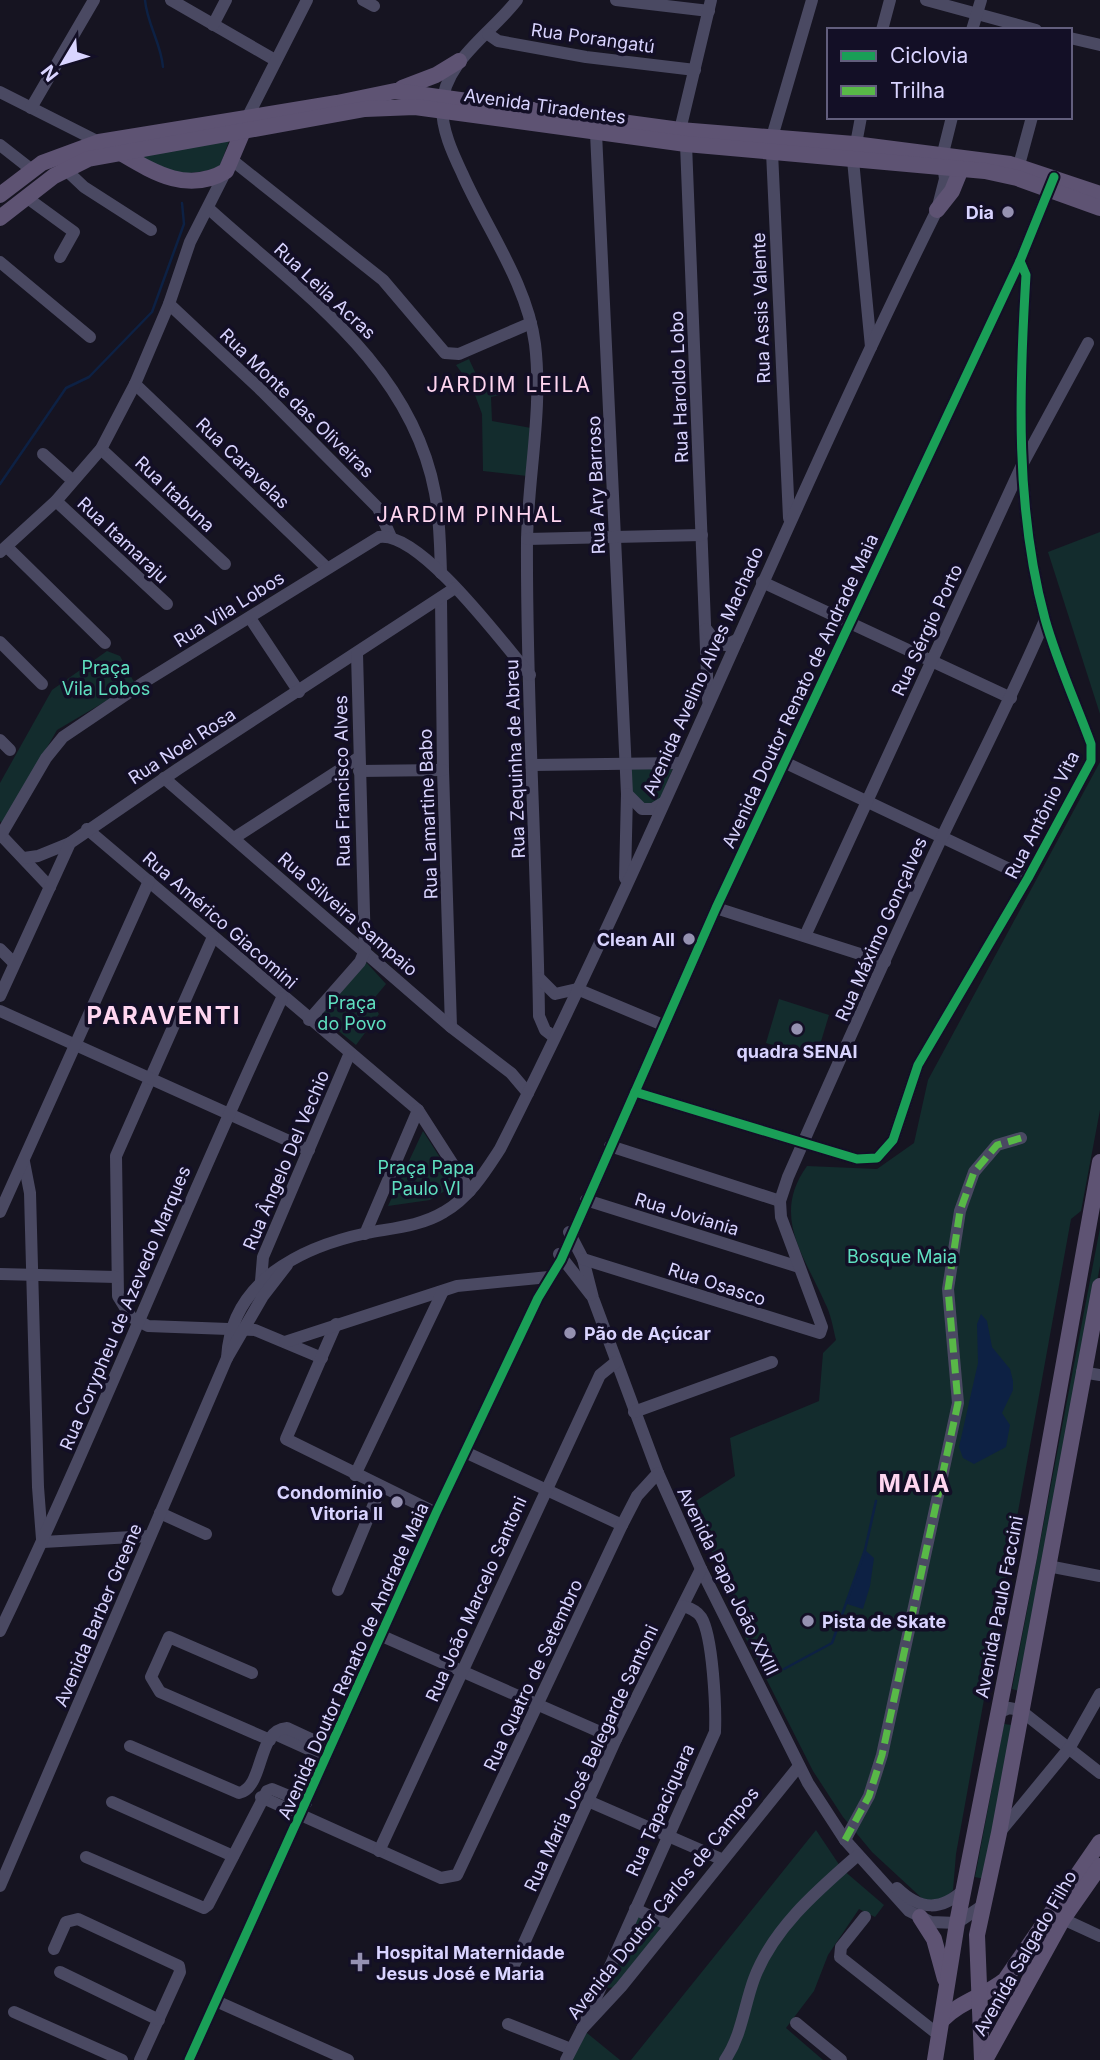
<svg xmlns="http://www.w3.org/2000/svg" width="1100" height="2060" viewBox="0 0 1100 2060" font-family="Inter,sans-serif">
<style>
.green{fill:#132c2d}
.water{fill:#0d2144}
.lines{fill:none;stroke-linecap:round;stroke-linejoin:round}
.stream{stroke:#0d2144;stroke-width:2.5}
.minor{stroke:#4a4962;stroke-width:12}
.major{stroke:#5e5373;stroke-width:16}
.quiet{stroke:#58b947;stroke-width:7;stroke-dasharray:14 7;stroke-linecap:butt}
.cycleway-casing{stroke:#130f26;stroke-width:13}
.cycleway{stroke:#1a9f57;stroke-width:9}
.poi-dot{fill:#9591b1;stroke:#130f26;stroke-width:2.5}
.labels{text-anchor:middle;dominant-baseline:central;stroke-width:7;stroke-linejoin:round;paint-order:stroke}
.street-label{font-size:18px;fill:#d9d4ff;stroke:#130f26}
.poi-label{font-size:18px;font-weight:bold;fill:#d9d4ff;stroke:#130f26;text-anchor:end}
.park-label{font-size:18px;fill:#5fe0c0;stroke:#130f26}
.quarter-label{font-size:21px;letter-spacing:2px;fill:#ffd6f0;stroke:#130f26}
.district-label{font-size:24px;font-weight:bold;letter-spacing:2px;fill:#ffd6f0;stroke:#130f26}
</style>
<rect width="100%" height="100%" fill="#161421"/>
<g class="green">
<path d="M229 141 220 166C199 176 154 178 141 155Z"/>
<polygon points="469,359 480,383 485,386 499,384 500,395 491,397 492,421 531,428 527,476 483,471 482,414 472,387 456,365"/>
<polygon points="1100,532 1100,714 1048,552"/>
<polygon points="107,651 120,656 135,684 57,730 3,824 0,821 0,783 52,690"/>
<polygon points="627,761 675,763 660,800 642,806 633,800"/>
<path d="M1100 762V1110L1081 1211 1071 1219 956 1854 953 1890 942 1901 926 1902 872 1852 843 1817 813 1771 743 1633 714 1556 688 1506 735 1476 730 1438 819 1401 823 1353 836 1340C833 1328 831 1314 825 1303 804 1255 771 1216 807 1166L877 1169 914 1143 928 1080Z"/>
<polygon points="365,961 386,984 371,1002 379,1014 356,1045 320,1016"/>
<polygon points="779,999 829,1015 816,1058 766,1043"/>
<polygon points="423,1131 453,1178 451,1187 430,1200 388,1206"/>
<polygon points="1100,1228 1100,1266 1019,1691 1012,1689"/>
<polygon points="1004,1724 1012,1725 984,1879 975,1877"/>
<polygon points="816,1830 842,1869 884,1905 875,1917 859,1909 828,1955 814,1991 786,2028 823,2060 631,2060"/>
<polygon points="636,1913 662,1926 617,1987 608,1988 604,1984"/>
<polygon points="582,2029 620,2060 566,2060"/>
</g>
<g class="water">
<polygon points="981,1314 987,1321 992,1347 1010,1369 1013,1381 1013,1390 1002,1413 1010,1425 1006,1447 974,1464 963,1458 959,1447 978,1363 977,1324"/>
<polygon points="865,1550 874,1558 870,1586 863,1609 847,1604"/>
</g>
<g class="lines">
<g class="stream">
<path d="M145 0C147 24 161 43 163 67"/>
<polyline points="0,484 66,388 89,377 152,312 184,224 182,203"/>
<polyline points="784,1669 832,1643 865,1550 876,1501"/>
</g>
<g class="minor">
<polyline points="171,0 275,60"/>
<polyline points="363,0 374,6"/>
<path d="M517 0C492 33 443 62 442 107 442 130 452 152 462 173 486 228 527 283 535 344 543 410 528 475 527 541 526 699 537 858 539 1016L545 1030 554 1037"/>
<polyline points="616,0 709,11"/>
<polyline points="926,0 1036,30"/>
<polyline points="213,25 226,0"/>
<polyline points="882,30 890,0"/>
<polyline points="972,30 981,0"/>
<polyline points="488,34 498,41 586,57 695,70"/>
<polyline points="1070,38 1100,45"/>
<polyline points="0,92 99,142"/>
<polyline points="31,108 94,0"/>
<polyline points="861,117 853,160 871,347"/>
<polyline points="244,124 307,0"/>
<polyline points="680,130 711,0"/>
<polyline points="596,133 627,794 625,878"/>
<polyline points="772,137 812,0"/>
<polyline points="686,144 708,700"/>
<polyline points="0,145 32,170"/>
<polyline points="772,152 789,518"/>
<polyline points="232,160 383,280 445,353 459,354 531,323"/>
<polyline points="1019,165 1032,117"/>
<polyline points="65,169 84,187 151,230"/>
<polyline points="26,197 74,232 60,257"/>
<path d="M208 208C298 290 411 364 435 493 440 519 440 546 441 573"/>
<polyline points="0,262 90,337"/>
<polyline points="169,304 262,391 378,508 390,535"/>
<polyline points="135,384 326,567"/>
<polyline points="101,449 225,564"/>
<polyline points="43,454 72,480"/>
<polyline points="56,501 167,604"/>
<polyline points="527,539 702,535"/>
<polyline points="7,547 105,643"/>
<polyline points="0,552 56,501 101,449 135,384 169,304 190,242 226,171"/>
<polyline points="762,582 1011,698"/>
<polyline points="441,599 443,770 451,1027"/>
<polyline points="250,618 299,692"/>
<polyline points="706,629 718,644 726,645 738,639"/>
<polyline points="0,642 42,684"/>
<polyline points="0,740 10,750"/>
<polyline points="784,762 1028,878"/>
<polyline points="533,765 680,763"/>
<polyline points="359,771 443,770"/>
<polyline points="164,778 451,1027 511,1073 528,1093"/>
<polyline points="627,794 642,809 653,809 663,803"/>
<polyline points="87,829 418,1110 470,1191"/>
<polyline points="0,834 50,887"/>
<path d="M1 835 46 758 63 737 146 681 379 537C420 531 502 642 530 675"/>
<polyline points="234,838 358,758"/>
<polyline points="24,858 38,856 70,843"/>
<polyline points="716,908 885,962"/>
<polyline points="805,936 1022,465 1088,343"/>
<polyline points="213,937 116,1156 118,1296 131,1317 148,1326 255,1330 322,1358"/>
<polyline points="0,949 13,962"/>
<polyline points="539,978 555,994 577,989"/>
<polyline points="577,989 663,1025"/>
<polyline points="0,996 70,843 178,769 455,588"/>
<polyline points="0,1011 309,1150"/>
<polyline points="309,1020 360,962 365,950 357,654"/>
<path d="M635 1092 857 1159 877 1158 893 1140 918 1065 1028 878 1091 761V744C1076 703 1057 662 1045 619 1015 509 1019 389 1026 275L1020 261"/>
<polyline points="610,1146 780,1201"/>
<polyline points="24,1162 30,1193 38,1487 42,1539"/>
<polyline points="586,1200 799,1267"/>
<polyline points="0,1212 149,881"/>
<polyline points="569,1232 583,1259 593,1298 658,1473 701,1569 808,1783 845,1840 909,1911 931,1922 957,1923 982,1906"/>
<polyline points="365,1234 418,1110"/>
<polyline points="559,1254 591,1295"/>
<path d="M583 1259 820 1333 822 1327 781 1217 780 1201 788 1177C838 1063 889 949 942 837 977 764 1014 693 1045 620"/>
<polyline points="0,1274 116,1277"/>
<polyline points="261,1281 263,1257 349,1055"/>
<polyline points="336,1324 286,1439 436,1513"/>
<polyline points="285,1342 457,1286 549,1277"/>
<path d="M227 1358C231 1281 301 1247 367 1233 393 1228 421 1226 444 1212 469 1198 485 1172 500 1149 656 841 784 519 937 210L945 179 942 157 952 117"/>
<polyline points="1082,1372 1100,1375"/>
<polyline points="634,1412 772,1362"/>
<polyline points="465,1452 622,1525"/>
<polyline points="355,1475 443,1291"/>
<polyline points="160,1513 206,1534"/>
<polyline points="43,1542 150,1536"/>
<polyline points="1048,1566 1100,1576"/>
<polyline points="338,1590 381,1487"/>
<path d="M0 1631C100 1422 184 1207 282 998"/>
<polyline points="382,1636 616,1739"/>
<polyline points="252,1673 169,1637 151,1677 160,1692 270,1740"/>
<polyline points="998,1713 1009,1708 1020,1710 1100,1773"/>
<polyline points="275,1734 326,1757"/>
<path d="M130 1746 239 1793C265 1787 256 1730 287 1728L330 1748"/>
<polyline points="261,1797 441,1878 457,1875 622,1525 637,1496 658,1473"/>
<polyline points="588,1801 721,1859"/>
<polyline points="112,1802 233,1856"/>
<polyline points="1000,1832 1070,1747 1100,1694"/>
<polyline points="845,1840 869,1796 882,1755 958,1403 948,1289 960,1211 974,1172 997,1145 1021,1138"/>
<polyline points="379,1851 600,1375 616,1362"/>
<polyline points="86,1857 204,1908 208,1905 267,1791 272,1789 306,1803"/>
<polyline points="0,1886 227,1358 263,1296 287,1265"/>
<path d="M897 1888C921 1911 941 1911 965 1889"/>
<polyline points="635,1909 669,1925"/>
<polyline points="865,1917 841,1947 840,1957 940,2036"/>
<polyline points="1063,1919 1100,1936"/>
<polyline points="54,1949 66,1922 78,1919 179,1966 180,1972 140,2060"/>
<polyline points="515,1963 616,1739 701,1569"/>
<polyline points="60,1972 159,2020"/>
<polyline points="216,2001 348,2060"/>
<polyline points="14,2012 122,2060"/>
<polyline points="796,2023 841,2060"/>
<polyline points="508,2024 571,2049"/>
<path d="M582 2029 715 1732C716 1708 713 1636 701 1617 697 1611 690 1608 683 1606"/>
<polyline points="189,2060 436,1513 538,1298 561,1260 716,908 1020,261 1051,184"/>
<polyline points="566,2060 582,2029 621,1987 799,1766"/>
<path d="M725 2060C742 2035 744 2006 754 1979 773 1928 818 1890 858 1855"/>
</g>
<g class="major">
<polyline points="402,88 436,75 459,61"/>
<path d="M119 152C153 172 187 194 226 171L243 131"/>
<polyline points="0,195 42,163 99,142 337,103 395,91 680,130 854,144 1010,164 1100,194"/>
<polyline points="937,210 952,191 961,169"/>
<polyline points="0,218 54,176 88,159 365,109 415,107 686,144 985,171 1017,178 1100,208"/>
<polyline points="920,1917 934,1939 945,1979"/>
<path d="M942 2020C961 2001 985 1996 1005 1980L1100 1842"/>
<polyline points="935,2060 957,1923 1029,1557 1100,1162"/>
<polyline points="982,2060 977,1935 999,1833 1100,1286"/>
<polyline points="985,2060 1063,1919 1100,1866"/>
</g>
<polyline class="quiet" points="845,1840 869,1796 882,1755 958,1403 948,1289 960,1211 974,1172 997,1145 1021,1138"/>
<defs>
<g id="cycleway">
<path d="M635 1092 857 1159 877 1158 893 1140 918 1065 1028 878 1091 761V744C1076 703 1057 662 1045 619 1015 509 1019 389 1026 275L1020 261"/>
<polyline points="189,2060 436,1513 538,1298 561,1260 716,908 1020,261 1054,177"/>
</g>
</defs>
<use href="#cycleway" class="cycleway-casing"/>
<use href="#cycleway" class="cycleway"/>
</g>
<g class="poi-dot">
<circle cx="1008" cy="212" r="7"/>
<circle cx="689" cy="939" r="7"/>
<circle cx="797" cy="1029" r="7"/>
<circle cx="570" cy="1333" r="7"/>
<circle cx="397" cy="1502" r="7"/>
<circle cx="808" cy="1621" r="7"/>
<path d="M356.5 1951.5h7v7h7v7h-7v7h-7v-7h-7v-7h7z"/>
</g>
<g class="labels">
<g class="street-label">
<text transform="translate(593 38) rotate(8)">Rua Porangatú</text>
<text transform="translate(545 106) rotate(8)">Avenida Tiradentes</text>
<text transform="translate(325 291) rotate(43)">Rua Leila Acras</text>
<text transform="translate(761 308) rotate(-92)">Rua Assis Valente</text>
<text transform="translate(679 387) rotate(-92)">Rua Haroldo Lobo</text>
<text transform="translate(297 403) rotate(44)">Rua Monte das Oliveiras</text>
<text transform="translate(243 463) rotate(44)">Rua Caravelas</text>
<text transform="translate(596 485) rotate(-92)">Rua Ary Barroso</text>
<text transform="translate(175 494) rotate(43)">Rua Itabuna</text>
<text transform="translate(123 540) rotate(43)">Rua Itamaraju</text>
<text transform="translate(229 609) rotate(-32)">Rua Vila Lobos</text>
<text transform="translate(927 630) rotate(-65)">Rua Sérgio Porto</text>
<text transform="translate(703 671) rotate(-66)">Avenida Avelino Alves Machado</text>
<text transform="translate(800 691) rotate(-65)">Avenida Doutor Renato de Andrade Maia</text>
<text transform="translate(182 746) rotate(-33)">Rua Noel Rosa</text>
<text transform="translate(515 759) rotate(-92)">Rua Zequinha de Abreu</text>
<text transform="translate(342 781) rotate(-91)">Rua Francisco Alves</text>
<text transform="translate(428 814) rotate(-92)">Rua Lamartine Babo</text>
<text transform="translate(1042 815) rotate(-63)">Rua Antônio Vita</text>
<text transform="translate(348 914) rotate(41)">Rua Silveira Sampaio</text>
<text transform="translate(220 920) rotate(41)">Rua Américo Giacomini</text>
<text transform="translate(881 929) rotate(-66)">Rua Máximo Gonçalves</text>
<text transform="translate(286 1160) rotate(-67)">Rua Ângelo Del Vechio</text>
<text transform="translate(687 1214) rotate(17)">Rua Joviania</text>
<text transform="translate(717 1284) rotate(18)">Rua Osasco</text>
<text transform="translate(125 1308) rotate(-67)">Rua Corypheu de Azevedo Marques</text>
<text transform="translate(728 1581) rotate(64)">Avenida Papa João XXIII</text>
<text transform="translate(476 1599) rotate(-66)">Rua João Marcelo Santoni</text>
<text transform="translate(999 1607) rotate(-79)">Avenida Paulo Faccini</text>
<text transform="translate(98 1615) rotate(-67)">Avenida Barber Greene</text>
<text transform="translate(353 1661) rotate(-66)">Avenida Doutor Renato de Andrade Maia</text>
<text transform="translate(533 1675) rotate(-65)">Rua Quatro de Setembro</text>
<text transform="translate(591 1758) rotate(-65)">Rua Maria José Belegarde Santoni</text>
<text transform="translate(660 1810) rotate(-66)">Rua Tapaciquara</text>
<text transform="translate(663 1903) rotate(-51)">Avenida Doutor Carlos de Campos</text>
<text transform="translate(1025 1953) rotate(-60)">Avenida Salgado Filho</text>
</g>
<g class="poi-label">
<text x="994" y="212">Dia</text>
<text x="675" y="939">Clean All</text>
<text x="797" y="1051" text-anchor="middle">quadra SENAI</text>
<text x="584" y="1333" text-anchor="start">Pão de Açúcar</text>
<text x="383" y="1492">Condomínio<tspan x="383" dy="21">Vitoria II</tspan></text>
<text x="822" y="1621" text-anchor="start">Pista de Skate</text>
<text x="376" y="1952" text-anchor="start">Hospital Maternidade<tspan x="376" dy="21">Jesus José e Maria</tspan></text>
</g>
<g class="park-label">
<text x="106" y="667">Praça<tspan x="106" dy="21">Vila Lobos</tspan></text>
<text x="352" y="1002">Praça<tspan x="352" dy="21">do Povo</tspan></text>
<text x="426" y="1167">Praça Papa<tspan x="426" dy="21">Paulo VI</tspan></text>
<text x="902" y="1256">Bosque Maia</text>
</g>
<g class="quarter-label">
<text x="509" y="384">JARDIM LEILA</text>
<text x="470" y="514">JARDIM PINHAL</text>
</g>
<g class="district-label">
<text x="164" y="1015">PARAVENTI</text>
<text x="915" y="1483">MAIA</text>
</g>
</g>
<rect x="827" y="28" width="245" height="91" fill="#130f26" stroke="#625e7d" stroke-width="2"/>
<rect x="841" y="51" width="35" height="10" fill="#1a9f57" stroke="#625e7d" stroke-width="2"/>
<text x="890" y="63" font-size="21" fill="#d9d4ff">Ciclovia</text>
<rect x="841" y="86" width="35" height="10" fill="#58b947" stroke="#625e7d" stroke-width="2"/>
<text x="890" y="98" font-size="21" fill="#d9d4ff">Trilha</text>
<g transform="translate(63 63) rotate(232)" stroke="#130f26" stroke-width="5" paint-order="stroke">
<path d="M0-5L12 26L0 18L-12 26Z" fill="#d9d4ff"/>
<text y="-10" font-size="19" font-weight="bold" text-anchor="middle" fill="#d9d4ff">N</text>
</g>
</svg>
